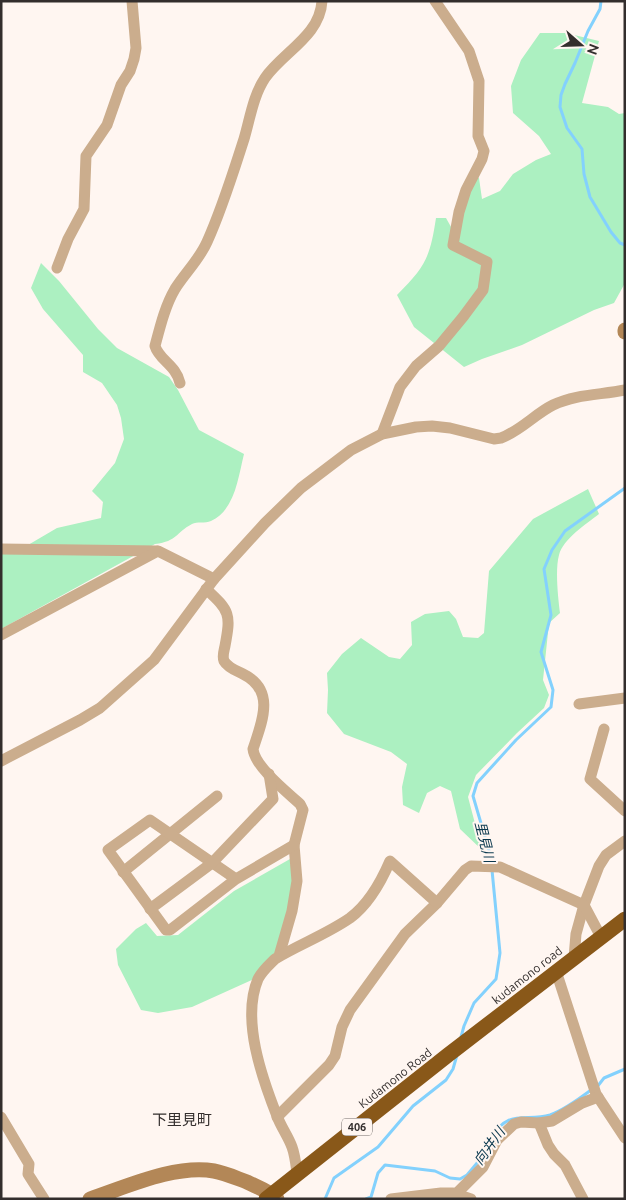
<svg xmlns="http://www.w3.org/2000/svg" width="626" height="1200" viewBox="0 0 626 1200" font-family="Ubuntu,'Noto Sans JP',sans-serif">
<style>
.green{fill:#acf0c1}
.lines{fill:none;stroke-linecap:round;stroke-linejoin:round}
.stream{stroke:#83d1fd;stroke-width:3}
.street{stroke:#cbad8d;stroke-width:11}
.secondary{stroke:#b38757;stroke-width:15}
.highway{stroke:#895819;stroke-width:15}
.labels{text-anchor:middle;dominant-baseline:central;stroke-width:4;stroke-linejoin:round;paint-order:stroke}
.shield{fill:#fff6f1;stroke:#706a68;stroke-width:1}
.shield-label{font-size:11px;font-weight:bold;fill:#332e2d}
.street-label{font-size:12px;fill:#332e2d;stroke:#fff6f1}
.water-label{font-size:14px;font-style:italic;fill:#0a384e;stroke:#fff6f1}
.quarter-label{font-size:15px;fill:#332e2d;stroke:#fff6f1}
</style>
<rect width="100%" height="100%" fill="#fff6f1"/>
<g class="green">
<path d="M540 33H566L599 41 582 103 608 107 619 114 625 113V283L614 303 594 310 522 345 482 359 464 367 414 327 397 295C426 266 430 257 436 218H446L455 234 475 175 479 178 482 199 500 191 513 174 536 160 551 154 539 136 513 113 511 86 521 60Z"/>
<path d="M41 263 59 281 98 329 117 348 169 377 178 390 199 430 244 454C238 478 235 510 211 521 205 524 197 521 192 524 175 533 178 541 155 544L1 629V551L28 545 57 528 101 518 103 502 92 491 115 463 124 439 121 418 117 405 102 383 83 372V355L43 309 31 288Z"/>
<path d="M588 489 599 514C586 524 563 539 559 555 555 570 558 597 560 613L549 623 543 680 549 695 544 708 517 733 476 775 468 797 482 850 460 829 451 791 440 786 427 793 419 813 403 805 402 787 407 764 391 752 344 734 327 713 328 690 327 673 342 654 361 638 389 657 400 659 412 645 411 622 425 614 449 611 456 619 463 637 478 638 484 633 489 571 533 519Z"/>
<polygon points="290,859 294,884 276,953 254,979 192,1007 158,1013 141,1010 118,965 116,949 136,929 146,923 157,936 178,935 234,891"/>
</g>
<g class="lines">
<g class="stream">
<polyline points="601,1 600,9 588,31 575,63 565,84 561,95 560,107 567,128 582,149 584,174 590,197 611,232 620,243 625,245"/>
<polyline points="491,864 490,854 473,796 477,783 516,740 551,707 553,690 541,652 551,615 544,569 552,550 565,531 625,488"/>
<polyline points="461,1037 464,1026 474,1003 496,979 500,953 492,870"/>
<polyline points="597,1087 604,1078 625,1069"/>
<path d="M491 1139C507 1108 526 1122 550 1115 564 1110 579 1099 591 1090"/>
<polyline points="325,1199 334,1178 378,1147 413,1106 446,1080 453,1069 457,1055"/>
<polyline points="366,1199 371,1197 378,1173 385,1165 435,1171 450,1178 460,1179 467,1175 483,1156"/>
</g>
<g class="street">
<polyline points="57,268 68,239 84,209 86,156 107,125 121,85 130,71 134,59 136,48 132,1"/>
<path d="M180 383C176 365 159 360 155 346 160 327 165 306 175 289 185 273 199 260 207 242 222 209 233 173 244 139 250 119 253 96 265 78 283 52 320 36 322 1"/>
<polyline points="382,434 400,387 416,366 439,346 463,317 483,290 487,262 453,245 459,212 466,190 482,159 484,151 478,136 479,81 469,51 435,1"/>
<polyline points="1,549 157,551"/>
<path d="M206 589C230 611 231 614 225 646 224 651 222 656 224 661 228 668 237 671 243 674 276 690 262 722 253 749 255 767 287 792 300 804L303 810 294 845 297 881 292 911 279 956"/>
<polyline points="1,635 158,551 214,579"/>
<polyline points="579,704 625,698"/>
<polyline points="604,729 590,779 625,811"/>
<path d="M1 761 80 720 100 708 154 660 214 579 265 523 301 488 351 450 382 434 416 427 432 426 450 428 494 439 501 438C520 431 535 414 553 405 576 394 600 395 625 390"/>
<polyline points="123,872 217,796"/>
<polyline points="236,879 150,820 108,850 166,930 170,930 236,879 294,845"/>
<polyline points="150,909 212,863 273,799 269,774"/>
<polyline points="574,958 576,934 584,905 599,866 606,855 625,841"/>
<polyline points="556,971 596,1094 625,1138"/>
<polyline points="1,1117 29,1164 28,1174 44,1199"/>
<polyline points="277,1117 329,1065 335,1056 342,1027 350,1010 405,934 437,903 465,870 471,866 500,867 584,905 601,937"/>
<polyline points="539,1123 548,1145 554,1154 565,1165 583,1199"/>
<path d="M297 1173C296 1165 295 1155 292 1147 288 1136 281 1127 277 1116 262 1078 241 1019 258 979 262 971 269 965 275 959 300 944 327 934 350 918 369 904 381 882 390 861L437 903"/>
<polyline points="456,1194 483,1167 497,1140 514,1124 521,1122 539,1123 552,1121 582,1103 598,1097"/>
<polyline points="391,1199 441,1193 453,1193 471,1199"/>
</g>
<g class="secondary">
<polyline points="625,330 625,332"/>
<path d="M90 1199C126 1187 176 1164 214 1171 225 1173 236 1178 247 1182 257 1187 269 1191 277 1199"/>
</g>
<polyline class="highway" points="266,1199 448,1055 625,919"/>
</g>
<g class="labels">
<rect class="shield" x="342" y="1118.5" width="30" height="17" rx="4"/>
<g class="shield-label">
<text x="357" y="1127">406</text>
</g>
<g class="street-label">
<text transform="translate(527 975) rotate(-38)">kudamono road</text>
<text transform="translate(395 1078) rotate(-38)">Kudamono Road</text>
</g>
<g class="water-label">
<text transform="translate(485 842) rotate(76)">里見川</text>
<text transform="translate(489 1146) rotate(-54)">向井川</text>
</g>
<g class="quarter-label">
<text x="182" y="1119">下里見町</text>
</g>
</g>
<rect width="626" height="1200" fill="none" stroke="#332e2d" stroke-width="5"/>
<g transform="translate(581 45) rotate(110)" stroke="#fff6f1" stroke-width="4" paint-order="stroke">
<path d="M0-4L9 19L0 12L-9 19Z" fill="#332e2d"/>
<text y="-8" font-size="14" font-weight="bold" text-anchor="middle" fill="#332e2d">N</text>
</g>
</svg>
